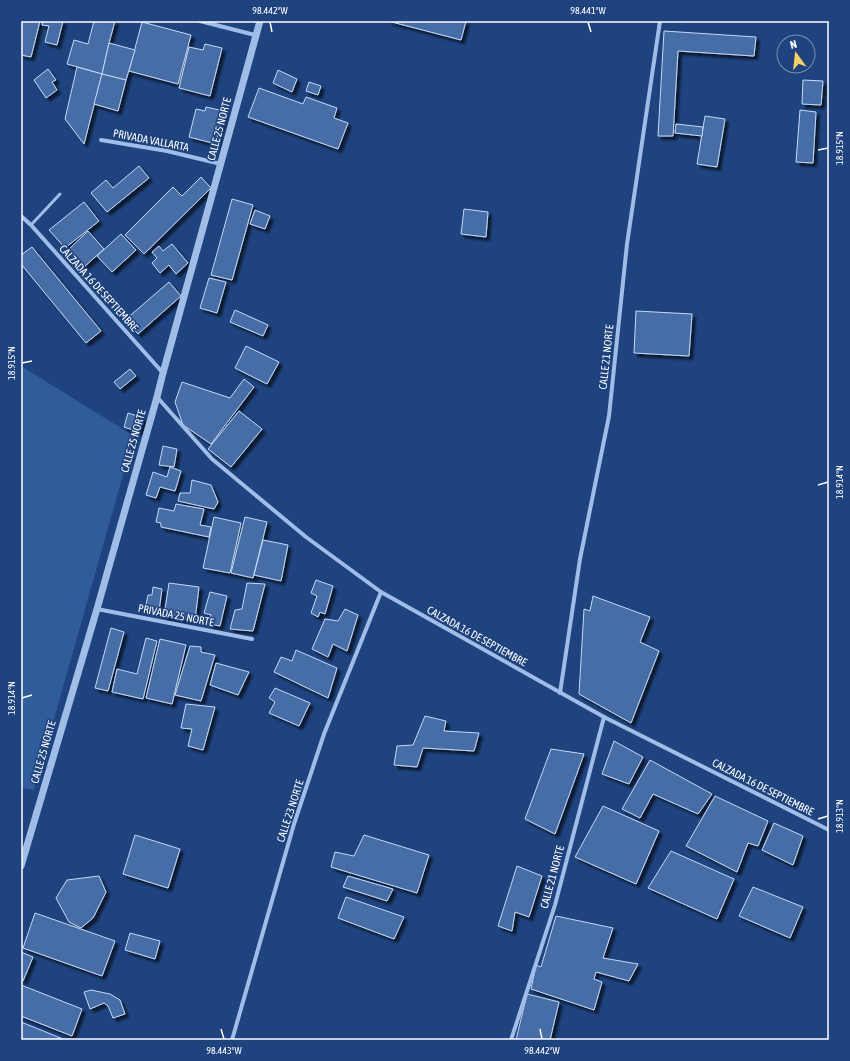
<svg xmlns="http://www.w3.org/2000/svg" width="850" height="1061" viewBox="0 0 850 1061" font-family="'Asap Condensed',sans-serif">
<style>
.pitch{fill:#305c9c}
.building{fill:#466da7;stroke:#c4d9f6;filter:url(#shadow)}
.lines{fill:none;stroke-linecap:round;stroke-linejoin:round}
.service{stroke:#a0bde8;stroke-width:3}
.minor{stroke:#a0bde8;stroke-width:4}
.tertiary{stroke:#a0bde8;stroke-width:7}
.ticks{fill:none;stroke:#fff;stroke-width:1.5}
.labels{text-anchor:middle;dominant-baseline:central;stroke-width:3;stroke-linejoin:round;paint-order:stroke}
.street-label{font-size:11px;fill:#fff;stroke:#1e437e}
.neatline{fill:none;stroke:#fff;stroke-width:1.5}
.ticks-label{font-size:10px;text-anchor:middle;fill:#fff}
</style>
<defs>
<filter id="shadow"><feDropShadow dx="3.5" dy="3.5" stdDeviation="1" flood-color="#0009"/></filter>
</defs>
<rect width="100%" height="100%" fill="#1e437e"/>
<polygon class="pitch" points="21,366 134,436 34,790 21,788"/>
<g class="building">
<polygon points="21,21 40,21 31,57 21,55"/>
<polygon points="43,21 63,21 57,45 45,42 49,26 42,25"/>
<polygon points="94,21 115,21 109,43 102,74 67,64 74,40 88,44"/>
<polygon points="388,21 466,21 461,40"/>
<polygon points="142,22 191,35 178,84 129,71"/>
<polygon points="664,31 756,37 754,56 678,51 673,136 658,136"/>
<polygon points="109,43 135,50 126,80 102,74"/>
<polygon points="205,44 222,48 210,96 179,88 189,47 203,50"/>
<polygon points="77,67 102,74 84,144 65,119"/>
<polygon points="48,69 56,80 52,82 57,90 46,98 34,80"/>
<polygon points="278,70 297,79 292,92 273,83"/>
<polygon points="102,74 126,80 118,111 94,104"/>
<polygon points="803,80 823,81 821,105 802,104"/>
<polygon points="309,82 321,86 318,95 306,91"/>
<polygon points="259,88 303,104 306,97 337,108 334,118 348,123 338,149 248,117"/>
<polygon points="206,107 224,111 216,144 189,137 196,109 205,111"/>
<polygon points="800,110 816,112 813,163 796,162"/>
<polygon points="705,116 725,119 717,167 697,164"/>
<polygon points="676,124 703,127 702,136 675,133"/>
<polygon points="139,166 149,178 107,212 91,193 106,180 113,188"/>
<polygon points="201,177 211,188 144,254 125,235 173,187 182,196"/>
<polygon points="232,199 253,205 232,280 211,275"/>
<polygon points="84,202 99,221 65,248 49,230"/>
<polygon points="464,209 488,212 486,237 461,234"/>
<polygon points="255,210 270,216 265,229 250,224"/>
<polygon points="88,231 104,249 84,267 68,250"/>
<polygon points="121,234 136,250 112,272 97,256"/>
<polygon points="172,244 188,263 176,274 169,265 160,273 152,263 157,258 152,252 159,246 163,251"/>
<polygon points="32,247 101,331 86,343 21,264 21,255"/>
<polygon points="209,278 226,282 217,313 200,308"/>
<polygon points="169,282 181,296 138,334 125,320"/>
<polygon points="235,310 268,325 263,336 230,322"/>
<polygon points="636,311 692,314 689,356 634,353"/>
<polygon points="246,346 279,362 267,384 235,368"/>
<polygon points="130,369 136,376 120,389 114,382"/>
<polygon points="244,379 254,387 211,444 183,425 175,402 182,382 230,398"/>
<polygon points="239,411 262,429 231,467 208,449"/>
<polygon points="128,413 144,418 139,432 124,427"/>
<polygon points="163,446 177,449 174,467 159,465"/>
<polygon points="170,467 181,471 175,491 160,487 156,498 146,495 153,472 167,477"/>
<polygon points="192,480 211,485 218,502 214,509 178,501 180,493 190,493"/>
<polygon points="176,504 204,509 200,525 211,527 209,537 161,527 161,523 156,522 159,508 174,511"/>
<polygon points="214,517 241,523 230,573 203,568"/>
<polygon points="245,517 267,522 253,578 231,573"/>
<polygon points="263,540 288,545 281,581 254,575"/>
<polygon points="316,580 333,586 325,614 320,612 318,617 311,613 317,596 311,593"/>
<polygon points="169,583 199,587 195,620 164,616"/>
<polygon points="247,583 265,584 253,631 230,629 235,610 242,609"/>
<polygon points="153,587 162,589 159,611 145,609 148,595 152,595"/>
<polygon points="210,592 227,596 220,626 209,624 211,615 204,613"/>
<polygon points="593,596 650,617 640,642 659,651 631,723 579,694 584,609 590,611"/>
<polygon points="345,609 358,615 347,651 333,644 328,657 312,649 325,619 338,621"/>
<polygon points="111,628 124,632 108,691 95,688"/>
<polygon points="146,638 157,641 143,699 112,692 117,669 137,674"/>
<polygon points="160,639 186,645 172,704 146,698"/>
<polygon points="190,646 201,647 201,652 215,655 201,701 175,695"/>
<polygon points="296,650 337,668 328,698 274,672 281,657 292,661"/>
<polygon points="216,663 249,672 238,695 210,685"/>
<polygon points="275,688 310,703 299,726 269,713 275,702 269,698"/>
<polygon points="186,704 215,707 203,750 188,746 192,729 181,728"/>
<polygon points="425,716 446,721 444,731 479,733 474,751 423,748 417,767 394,765 397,746 413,745"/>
<polygon points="614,741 643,757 629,784 602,774"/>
<polygon points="551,749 584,754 555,834 525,819"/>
<polygon points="650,760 712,794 698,814 653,794 640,818 622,809"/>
<polygon points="715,796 768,821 758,846 748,843 737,872 686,846"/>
<polygon points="603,806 659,831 636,884 575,857"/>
<polygon points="774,823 803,836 793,865 762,850"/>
<polygon points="135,835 180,849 168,888 123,874"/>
<polygon points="364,835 429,855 417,893 331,867 335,852 354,856"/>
<polygon points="671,851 734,879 717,919 648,888"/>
<polygon points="517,866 542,876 529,917 515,912 512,931 498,926"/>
<polygon points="99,876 106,892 93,918 81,928 69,922 56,898 67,880"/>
<polygon points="348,876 393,889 387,901 343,887"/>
<polygon points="753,887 803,907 790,938 739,916"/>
<polygon points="346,897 404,917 394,939 338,918"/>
<polygon points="35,913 115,941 102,976 23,948"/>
<polygon points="556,916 613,928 603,958 638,964 629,981 596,972 594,979 602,982 594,1010 531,989 536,965 541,967"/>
<polygon points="130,933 160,941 155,959 125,950"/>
<polygon points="21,952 33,957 23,981 21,980"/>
<polygon points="21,985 82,1009 72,1036 21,1016"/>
<polygon points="91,990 110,994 120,1000 125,1014 113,1018 108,1006 104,1003 90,1009 84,992"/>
<polygon points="527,994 559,1002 550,1040 516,1040"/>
<polygon points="21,1022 63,1039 21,1040"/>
</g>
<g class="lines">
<polyline class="service" points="31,225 60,194"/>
<g class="minor">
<polyline points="200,21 255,35"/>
<polyline points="101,140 167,151 221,164"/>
<polyline points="21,216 31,225 163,373"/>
<polyline points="157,397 212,459 306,537 381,592 604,717 829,830"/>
<polyline points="97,609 252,639"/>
<polyline points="560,693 580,559 609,416 627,244 660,21"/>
<polyline points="232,1040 294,824 324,734 381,592"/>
<polyline points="511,1040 555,905 604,717"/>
</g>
<polyline class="tertiary" points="21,866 97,609 157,397 163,373 260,21"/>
</g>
<path class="ticks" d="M270 22 272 32M588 22 591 32M818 150 828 148M22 363 32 361M818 485 828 482M22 698 32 695M818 819 828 816M221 1029 224 1039M540 1029 542 1039"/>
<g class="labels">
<g class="street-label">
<text transform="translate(219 129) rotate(-75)">CALLE 25 NORTE</text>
<text transform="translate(151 140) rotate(11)">PRIVADA VALLARTA</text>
<text transform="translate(99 288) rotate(48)">CALZADA 16 DE SEPTIEMBRE</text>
<text transform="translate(606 357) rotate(-84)">CALLE 21 NORTE</text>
<text transform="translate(133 441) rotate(-74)">CALLE 25 NORTE</text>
<text transform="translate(176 615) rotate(11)">PRIVADA 25 NORTE</text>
<text transform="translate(477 636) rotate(29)">CALZADA 16 DE SEPTIEMBRE</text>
<text transform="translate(43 752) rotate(-74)">CALLE 25 NORTE</text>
<text transform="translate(763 787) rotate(27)">CALZADA 16 DE SEPTIEMBRE</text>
<text transform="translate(290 811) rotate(-72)">CALLE 23 NORTE</text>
<text transform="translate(552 877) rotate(-75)">CALLE 21 NORTE</text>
</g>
</g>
<rect width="850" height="1061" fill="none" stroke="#1e437e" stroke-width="44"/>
<g transform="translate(796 54) rotate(345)"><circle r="19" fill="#1e437e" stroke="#788eb2"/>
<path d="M0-3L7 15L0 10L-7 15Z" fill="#f7d25f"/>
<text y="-6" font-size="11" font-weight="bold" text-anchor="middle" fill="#ffffff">N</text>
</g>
<rect x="22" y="22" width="806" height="1017" class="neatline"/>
<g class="ticks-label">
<text x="270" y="14">98.442°W</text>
<text x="588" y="14">98.441°W</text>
<text transform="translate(839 148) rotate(-90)" y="4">18.915°N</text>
<text transform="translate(11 363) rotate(-90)" y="4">18.915°N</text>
<text transform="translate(839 482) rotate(-90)" y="4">18.914°N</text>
<text transform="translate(11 698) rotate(-90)" y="4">18.914°N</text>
<text transform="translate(839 816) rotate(-90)" y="4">18.913°N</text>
<text x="224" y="1054">98.443°W</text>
<text x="542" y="1054">98.442°W</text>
</g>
</svg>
